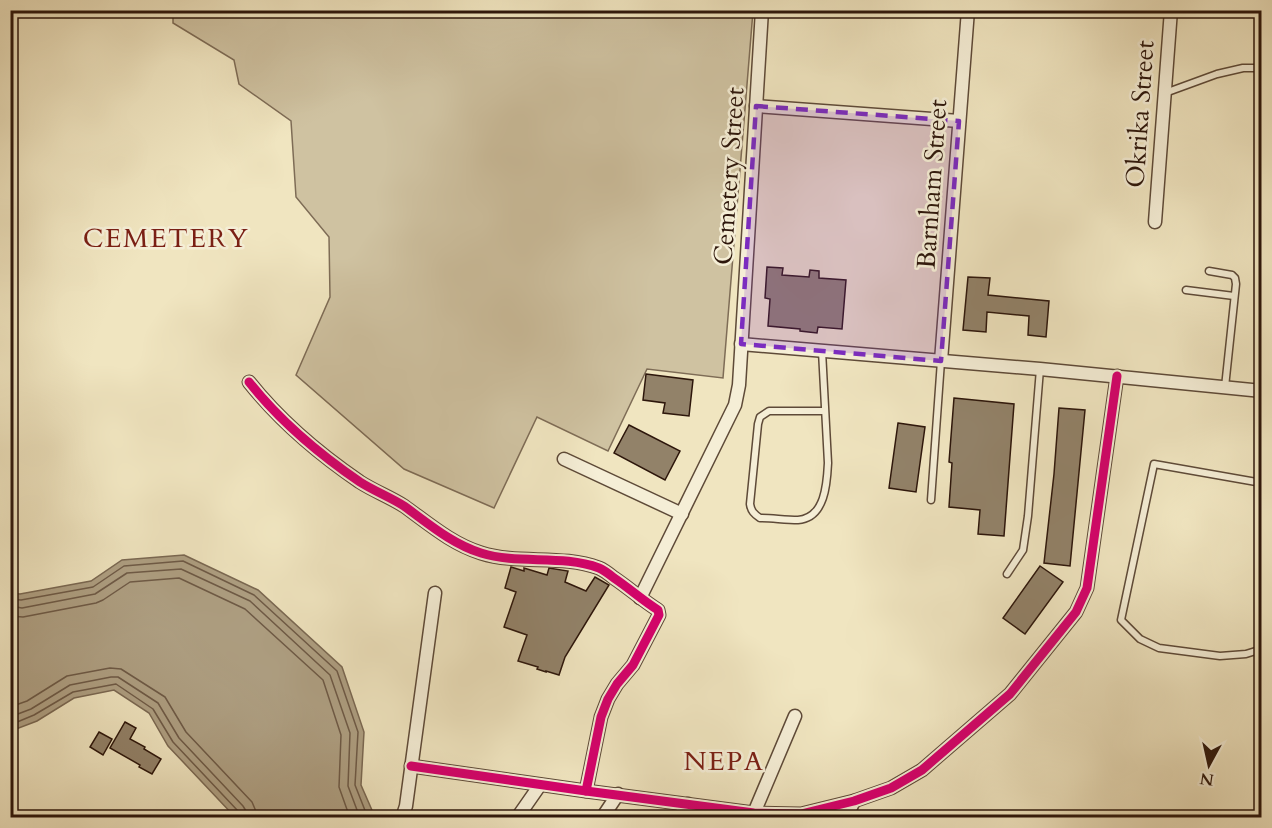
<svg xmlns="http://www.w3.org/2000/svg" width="1272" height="828" viewBox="0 0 1272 828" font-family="Cardo,serif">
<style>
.green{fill:#cfc2a1;stroke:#7e6c56;stroke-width:1.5}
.water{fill:#ae9f82;stroke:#7a6852;stroke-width:1.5}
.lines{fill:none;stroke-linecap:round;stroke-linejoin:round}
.shore{stroke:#6e5a46;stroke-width:1.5}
.building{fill:#928269;stroke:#2d160b;stroke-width:1.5}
.service-casing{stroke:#5e4a38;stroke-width:9}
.minor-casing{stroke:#5e4a38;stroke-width:15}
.service{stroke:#f5eed6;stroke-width:6}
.minor{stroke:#f5eed6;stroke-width:12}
.cycleway-casing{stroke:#f5eed6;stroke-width:13}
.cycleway{stroke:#d6006c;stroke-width:9}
.marked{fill:#7b2cbf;fill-opacity:0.2;stroke:#7b2cbf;stroke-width:4.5;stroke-dasharray:12 8;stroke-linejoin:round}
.labels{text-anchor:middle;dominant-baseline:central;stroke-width:5;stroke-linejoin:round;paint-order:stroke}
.street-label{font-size:26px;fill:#2d160b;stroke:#f5eed6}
.neighbourhood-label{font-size:27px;letter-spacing:1.5px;fill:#7a1f14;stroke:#f5eed6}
</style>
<rect width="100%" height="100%" fill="#f0e5c0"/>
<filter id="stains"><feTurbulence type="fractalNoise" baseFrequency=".00333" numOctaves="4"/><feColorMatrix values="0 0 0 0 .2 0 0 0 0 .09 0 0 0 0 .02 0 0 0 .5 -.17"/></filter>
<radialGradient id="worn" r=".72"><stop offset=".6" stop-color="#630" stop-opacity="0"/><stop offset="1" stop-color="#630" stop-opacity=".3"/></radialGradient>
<polygon class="green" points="173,11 753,11 723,378 647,369 608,451 537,417 494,508 404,469 296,375 330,297 329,237 296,197 291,121 239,84 234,60 173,23"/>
<polygon class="water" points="184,555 258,590 342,667 364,732 361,785 375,817 235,817 168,746 149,713 114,690 74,698 37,721 11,731 11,593 20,594 91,581 122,560"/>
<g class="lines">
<g class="shore">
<polyline points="10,599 21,600 93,587 124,566 183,561 254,595 337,671 358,732 355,785 368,818"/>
<polyline points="10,606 22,608 95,594 127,573 181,569 250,601 330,675 350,733 348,786 360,818"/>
<polyline points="10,616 23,617 96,603 103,600 130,582 179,578 245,609 323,680 341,735 339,787 350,818"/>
<polyline points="10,707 27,701 67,676 110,668 121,669 165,697 186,732 252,802 255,809 256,818"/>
<polyline points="10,717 31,709 70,685 111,677 118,677 158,703 179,738 243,806 246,811 247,818"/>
<polyline points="10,725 34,715 73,692 116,684 153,709 173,742 238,811 239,818"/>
</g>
</g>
<g class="building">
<polygon points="767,267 783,268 782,275 809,277 810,270 819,271 819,278 846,280 842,329 818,327 817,333 800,331 800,329 768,326 770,299 765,298"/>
<polygon points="968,277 990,278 988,295 1049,301 1046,337 1028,335 1029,316 987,312 986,332 963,330"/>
<polygon points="646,374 693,380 689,416 663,413 665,403 643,400"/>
<polygon points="954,398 1014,404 1004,536 978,534 980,510 949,507 952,463 949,462"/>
<polygon points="1059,408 1085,410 1070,566 1044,563 1054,474"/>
<polygon points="898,423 925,427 916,492 889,488"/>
<polygon points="629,425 680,451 665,480 614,453"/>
<polygon points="1040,566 1063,582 1025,634 1003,618"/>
<polygon points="511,567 524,571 524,568 547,575 549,568 568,571 565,582 586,591 595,577 609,585 565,657 559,675 546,671 546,672 537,669 538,667 518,661 527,635 504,627 516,592 505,588"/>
<polygon points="125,722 136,728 130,739 145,747 144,749 161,759 152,774 139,767 140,765 110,748"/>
<polygon points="99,732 112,739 103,755 90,747"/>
</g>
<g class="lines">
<defs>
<g id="service">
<polyline points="1165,93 1217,74 1243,68 1262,68"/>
<polyline points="1209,271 1232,275 1235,278 1236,284 1225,387"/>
<polyline points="1186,290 1234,296"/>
<path d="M822 351 828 463C827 484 825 518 798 520 785 520 772 518 760 518 754 514 751 511 750 504L758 424 760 417 769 411H825"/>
<polyline points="1262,483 1154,464 1121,620 1140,639 1159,648 1220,656 1246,654 1262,649"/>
<polyline points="931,500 941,361"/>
<polyline points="1007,574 1023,550 1028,516 1040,369"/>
</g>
<g id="minor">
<polyline points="756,106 959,121"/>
<polyline points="1155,222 1171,10"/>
<polyline points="741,344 1040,369 1262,391"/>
<polyline points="941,361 968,10"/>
<path d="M249 382C280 421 319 454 360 482 374 491 390 497 404 506 429 524 452 544 481 553 519 565 561 554 599 568 604 570 609 574 614 578 629 588 642 600 658 610L659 615 633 665 617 684 608 699 601 717 586 791"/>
<polyline points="564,459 682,514"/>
<polyline points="640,598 735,405 739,385 762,10"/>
<polyline points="411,766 586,791 754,813 801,814 854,801 891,788 922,770 1010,694 1076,612 1087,588 1117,376"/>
<polyline points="754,813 795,716"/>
<polyline points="402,818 406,806 435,593"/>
<polyline points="517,818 540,785"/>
<polyline points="602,818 618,794"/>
<polyline points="678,818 688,804"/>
<polyline points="846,818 854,801"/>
</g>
</defs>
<use href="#service" class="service-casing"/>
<use href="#minor" class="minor-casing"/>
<use href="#service" class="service"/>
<use href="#minor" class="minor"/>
<defs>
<g id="cycleway">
<path d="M249 382C280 421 319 454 360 482 374 491 390 497 404 506 429 524 452 544 481 553 519 565 561 554 599 568 604 570 609 574 614 578 629 588 642 600 658 610L659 615 633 665 617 684 608 699 601 717 586 791"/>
<polyline points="411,766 586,791 754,813 801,814 854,801 891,788 922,770 1010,694 1076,612 1087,588 1117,376"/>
</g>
</defs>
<use href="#cycleway" class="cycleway-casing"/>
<use href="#cycleway" class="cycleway"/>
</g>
<path class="marked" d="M756 106 959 121 941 361 741 344Z"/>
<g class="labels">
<g class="street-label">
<text transform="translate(1140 114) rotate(-86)">Okrika Street</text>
<text transform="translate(729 176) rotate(-86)">Cemetery Street</text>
<text transform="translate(932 184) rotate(-86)">Barnham Street</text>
</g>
<g class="neighbourhood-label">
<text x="166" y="238">CEMETERY</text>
<text x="724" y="761">NEPA</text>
</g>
</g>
<rect width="1272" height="828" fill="none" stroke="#f0e5c0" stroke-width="36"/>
<rect x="12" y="12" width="1248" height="804" fill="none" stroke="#2d160b" stroke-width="3"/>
<rect x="18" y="18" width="1236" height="792" fill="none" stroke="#2d160b" stroke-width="1.5"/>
<g transform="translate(1209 765) rotate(188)" stroke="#f5eed6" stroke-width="4.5" paint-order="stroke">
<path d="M0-4.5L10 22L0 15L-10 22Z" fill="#2d160b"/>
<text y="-9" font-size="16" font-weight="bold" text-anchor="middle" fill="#2d160b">N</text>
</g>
<rect width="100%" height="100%" filter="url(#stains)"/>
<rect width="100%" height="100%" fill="url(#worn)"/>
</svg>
